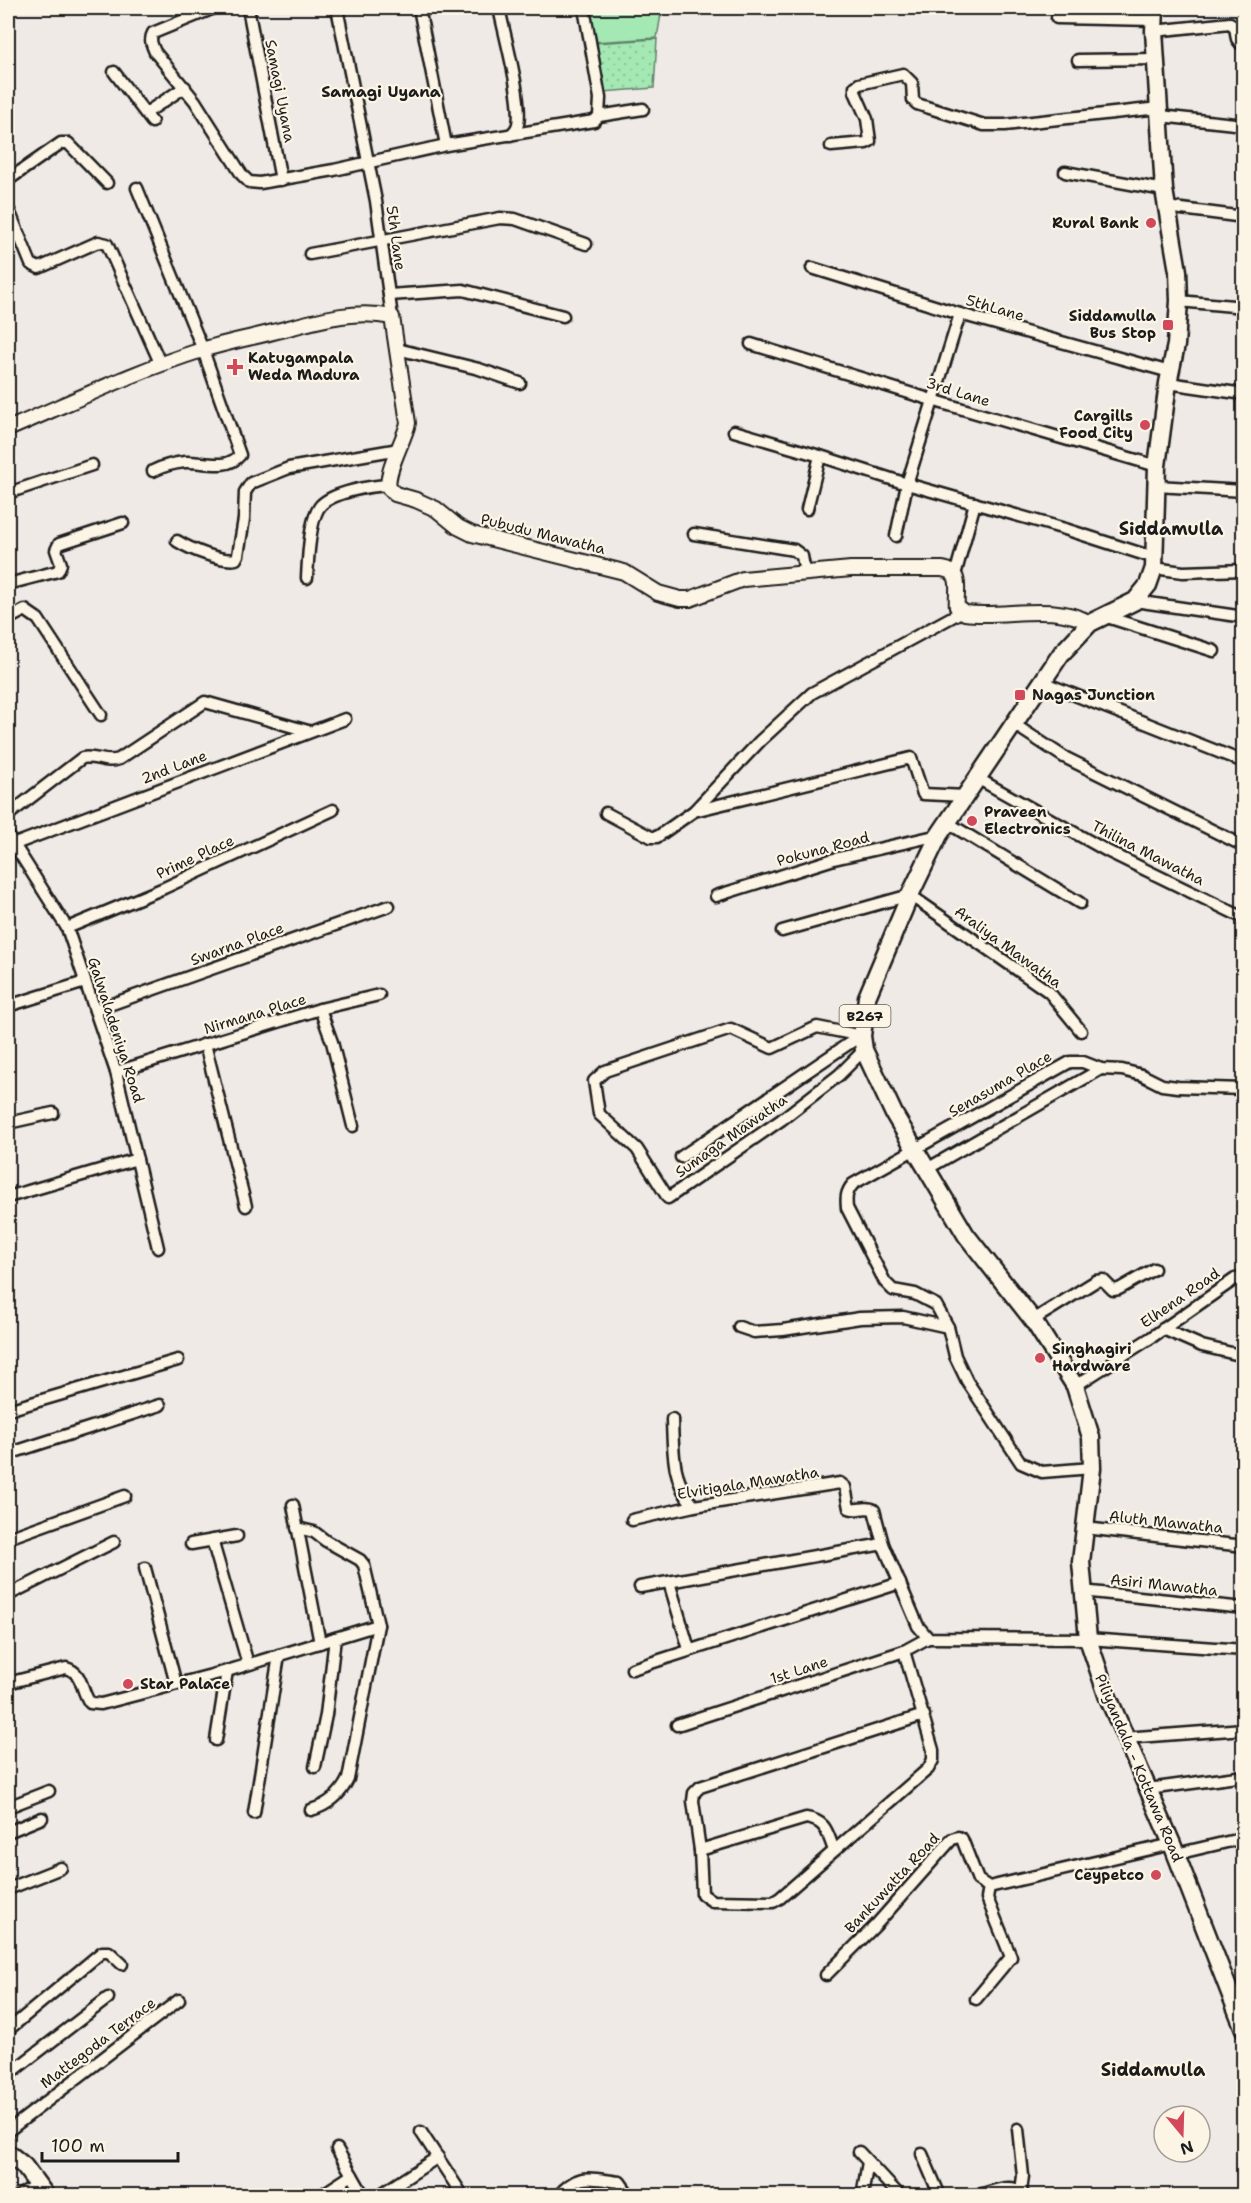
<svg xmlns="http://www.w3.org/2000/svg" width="1251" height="2203" viewBox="0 0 1251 2203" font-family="'Shantell Sans',sans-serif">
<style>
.park{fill:url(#park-dots);stroke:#608268;stroke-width:1.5}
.pitch{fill:#a4e8b4;stroke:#608268;stroke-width:1.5}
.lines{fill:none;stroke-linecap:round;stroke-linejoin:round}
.minor-casing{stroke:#1c1c1c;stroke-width:15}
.tertiary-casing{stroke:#1c1c1c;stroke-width:18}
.primary-casing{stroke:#1c1c1c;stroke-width:21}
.minor{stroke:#fcf5e5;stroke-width:10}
.tertiary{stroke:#fcf5e5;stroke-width:14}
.primary{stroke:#fcf5e5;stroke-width:16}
.poi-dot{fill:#d1495b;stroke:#fcf5e5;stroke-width:2}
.labels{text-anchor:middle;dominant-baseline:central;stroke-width:4.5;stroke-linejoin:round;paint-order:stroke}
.shield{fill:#fcf5e5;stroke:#5f5d58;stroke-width:1.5}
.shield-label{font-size:14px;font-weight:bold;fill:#1c1c1c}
.street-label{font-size:15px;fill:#1c1c1c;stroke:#fcf5e5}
.poi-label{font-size:15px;font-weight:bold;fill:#1c1c1c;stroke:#fcf5e5;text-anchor:start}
.neighbourhood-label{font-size:16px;font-weight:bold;fill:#1c1c1c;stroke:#fcf5e5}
.quarter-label{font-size:18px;font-weight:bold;fill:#1c1c1c;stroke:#fcf5e5}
</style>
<defs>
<pattern id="park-dots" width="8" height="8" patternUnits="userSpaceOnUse" patternTransform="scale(1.5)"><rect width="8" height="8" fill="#a4e8b4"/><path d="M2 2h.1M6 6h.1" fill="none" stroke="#8dc69a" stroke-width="1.8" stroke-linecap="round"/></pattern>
</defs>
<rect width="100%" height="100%" fill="#f0eae7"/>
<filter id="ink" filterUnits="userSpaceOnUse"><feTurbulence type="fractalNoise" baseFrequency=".0167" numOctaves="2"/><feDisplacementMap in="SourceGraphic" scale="12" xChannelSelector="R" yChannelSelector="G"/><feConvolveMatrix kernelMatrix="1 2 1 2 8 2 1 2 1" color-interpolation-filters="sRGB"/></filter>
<g filter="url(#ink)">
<polygon class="park" points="657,39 654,88 603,92 593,43"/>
<polygon class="pitch" points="588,8 662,8 657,38 593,42"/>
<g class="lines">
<defs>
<g id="minor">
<path d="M214 8 153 33C149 40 152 45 155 52L195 101 242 175 249 182 260 183 334 170 446 145 594 121 599 116 600 98 584 8"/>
<polyline points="248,8 281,180"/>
<polyline points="337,8 376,201 392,317"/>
<polyline points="419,8 446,145"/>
<path d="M499 8C504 33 523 101 518 124 517 129 514 132 510 135"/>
<polyline points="1057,18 1155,20"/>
<polyline points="1154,31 1230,23 1235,27 1237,39 1241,44 1244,44"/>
<polyline points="1078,60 1156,59"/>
<polyline points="114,72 152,122"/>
<polyline points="146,113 185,87"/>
<polyline points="599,116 643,109"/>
<polyline points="1160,116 1244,125"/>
<polyline points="831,146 866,143 870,141 867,119 855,92 855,87 859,84 903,74 912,83 913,100 917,104 984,125 1005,125 1159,108"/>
<polyline points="1065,172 1164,190"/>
<polyline points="8,180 61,143 68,143 107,183"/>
<path d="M137 188 203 350 240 455C227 471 203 461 185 462 175 463 163 466 153 471"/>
<polyline points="1166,207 1244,217"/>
<polyline points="8,208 31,264 39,268 98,242 107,244 161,365"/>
<polyline points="310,254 500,218 515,219 586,244"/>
<polyline points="812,268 960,314 1170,372"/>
<polyline points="389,295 463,290 563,316"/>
<polyline points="1179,301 1244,307"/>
<polyline points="751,344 932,400 1157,466"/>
<polyline points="397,349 479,369 520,383"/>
<polyline points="1168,383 1244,394"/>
<polyline points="734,431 820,456 907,484 1065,529 1155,558"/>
<polyline points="1156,486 1244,491"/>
<polyline points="8,493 92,465"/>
<polyline points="807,509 820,456"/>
<polyline points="694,534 794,550 802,556 805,573"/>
<polyline points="896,536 907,484 960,314"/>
<path d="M177 541C190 549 221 562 236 559L238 555 244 519 245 492 251 483 289 468 399 449"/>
<polyline points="1154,568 1183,572 1244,570"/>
<polyline points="955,575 975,503"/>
<path d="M307 578C308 561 309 518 321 505 334 492 370 486 388 485"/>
<polyline points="8,584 58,571 61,564 56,550 59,544 123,523"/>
<polyline points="1135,601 1244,617"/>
<polyline points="1104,616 1214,651"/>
<polyline points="8,619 25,610 38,619 101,715"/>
<polyline points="1042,682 1244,762"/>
<polyline points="1015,725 1064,757 1244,846"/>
<polyline points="977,778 1107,851 1244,918"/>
<polyline points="694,811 911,758 923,794 966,796"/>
<polyline points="606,813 651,837 657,837 694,811 760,741 812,693 961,612"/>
<path d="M8 815 82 758C95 755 106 764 119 759L205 702 308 731"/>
<polyline points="948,823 1080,903"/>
<polyline points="8,835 67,928 116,1072 158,1248"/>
<polyline points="15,844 345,719"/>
<polyline points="716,896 834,859 939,835"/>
<polyline points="67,928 164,888 333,810"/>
<polyline points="782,931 910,895 1049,992 1081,1031"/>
<polyline points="8,1006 85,982"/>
<polyline points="320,1009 379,995"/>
<polyline points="95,1010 389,906"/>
<polyline points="862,1036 817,1027 772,1048 731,1029 605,1071 594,1081 599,1114 637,1149 668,1198 781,1120 839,1075 864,1050"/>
<polyline points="205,1044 246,1206"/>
<polyline points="116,1072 320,1009 332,1042 353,1126"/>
<polyline points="8,1123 53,1113"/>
<polyline points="681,1157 860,1036"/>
<polyline points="927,1169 1101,1069"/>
<polyline points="8,1197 137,1159"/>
<polyline points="1033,1320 1096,1281 1103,1280 1113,1290 1119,1289 1154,1269"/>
<polyline points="739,1327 754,1332 783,1330 860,1318 903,1317 948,1327"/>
<polyline points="1163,1329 1202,1346 1244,1356"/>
<polyline points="1075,1386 1152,1337 1235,1279 1244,1277"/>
<polyline points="8,1410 178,1360"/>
<path d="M672 1419C673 1449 672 1483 694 1506"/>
<polyline points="8,1454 160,1405"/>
<path d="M1092 1468 1042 1472 1021 1463 967 1381 955 1356 948 1327 936 1305 915 1294 893 1290 885 1282 847 1208C846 1198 846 1192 853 1184L1070 1062H1083L1101 1069 1122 1070 1142 1075 1162 1085 1178 1087 1244 1089"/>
<polyline points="293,1505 320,1643"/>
<path d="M632 1520 694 1506 840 1483 845 1487 849 1508C857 1512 866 1505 874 1510L883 1544 918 1626 928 1638 1088 1639 1244 1650"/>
<path d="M297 1528 314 1532 326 1541 360 1560 364 1565 378 1625 348 1779C340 1796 328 1805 311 1810"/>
<polyline points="1085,1528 1244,1546"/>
<polyline points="8,1538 125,1496"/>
<polyline points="212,1540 248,1664"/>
<polyline points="191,1544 237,1536"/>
<polyline points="145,1568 176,1684"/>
<polyline points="669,1582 689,1649"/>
<polyline points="640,1587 883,1544"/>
<polyline points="1082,1591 1244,1608"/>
<polyline points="8,1595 114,1542"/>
<polyline points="904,1651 933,1750 933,1760 928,1769 780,1898 773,1902 712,1901 702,1894 700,1850 693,1801 694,1793 700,1787 924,1715"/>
<polyline points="632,1669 900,1583"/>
<path d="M8 1683 66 1668C84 1673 80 1690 90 1703L101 1704 227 1671 378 1625"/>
<polyline points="677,1725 904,1651 928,1638"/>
<polyline points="1124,1738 1244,1729"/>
<polyline points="216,1740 227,1671"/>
<polyline points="315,1767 326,1715 335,1638"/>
<polyline points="1148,1789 1244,1776"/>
<polyline points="8,1807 49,1791"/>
<polyline points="254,1813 279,1655"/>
<polyline points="8,1832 42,1818"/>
<path d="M700 1850 806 1818C827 1821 827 1833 834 1850"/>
<polyline points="1176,1854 1244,1838"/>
<polyline points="8,1889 61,1868"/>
<polyline points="826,1975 875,1926 952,1839 958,1837 962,1839 978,1880 989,1887 1172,1844"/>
<polyline points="976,1999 1011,1957 987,1898 989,1887"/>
<polyline points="8,2030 102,1952 109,1952 122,1964"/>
<polyline points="8,2075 108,1998"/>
<polyline points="1018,2129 1023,2176 1021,2191"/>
<polyline points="8,2131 179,2000"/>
<polyline points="421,2132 463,2196"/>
<polyline points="337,2149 364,2196"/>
<polyline points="859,2152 900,2196"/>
<polyline points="922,2154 940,2196"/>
<polyline points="19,2196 38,2183"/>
<polyline points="320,2196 352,2175"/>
<polyline points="378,2196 438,2157"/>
<path d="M558 2196C579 2171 591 2179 620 2182L627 2192V2196"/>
<polyline points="862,2196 868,2162"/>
<path d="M976 2196C991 2192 1013 2181 1024 2195"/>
</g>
<path id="tertiary" d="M8 429C72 402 135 371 202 350 227 342 255 337 281 330 319 320 354 309 392 317L408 423C404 441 385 472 389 488L395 494 416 500 436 509 458 527 472 534 624 572 658 593 680 599H690L743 579 851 569H942C964 572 955 591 957 607L965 613C1007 618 1052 602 1090 623"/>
<g id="primary">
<polyline points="1155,8 1154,31 1164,190 1178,271 1179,301 1176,345 1168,383 1157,466 1154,568 1148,585 1135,601 1090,623 1061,654 939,835 910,895 867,997 862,1036 864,1050 894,1114 966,1235 1033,1320 1075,1386 1091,1437 1092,1468 1081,1562 1088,1639 1107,1695 1172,1844 1244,2029"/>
<polyline points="8,2153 24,2166 46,2196"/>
</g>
</defs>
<use href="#minor" class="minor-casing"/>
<use href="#tertiary" class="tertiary-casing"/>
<use href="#primary" class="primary-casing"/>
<use href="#minor" class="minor"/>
<use href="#tertiary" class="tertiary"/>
<use href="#primary" class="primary"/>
</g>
</g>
<g class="poi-dot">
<circle cx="1151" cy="223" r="6"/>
<rect x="1162" y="319" width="12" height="12" rx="3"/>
<path d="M232 358h6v6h6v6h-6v6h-6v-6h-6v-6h6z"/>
<circle cx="1145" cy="425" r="6"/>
<rect x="1014" y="689" width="12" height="12" rx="3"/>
<circle cx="972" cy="821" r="6"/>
<circle cx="1040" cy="1358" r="6"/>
<circle cx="128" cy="1684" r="6"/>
<circle cx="1156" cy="1875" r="6"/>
</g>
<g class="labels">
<rect class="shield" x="839.5" y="1005" width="51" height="22" rx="4.5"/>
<g class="shield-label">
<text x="865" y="1016">B267</text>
</g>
<g class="street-label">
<text transform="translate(280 91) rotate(79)">Samagi Uyana</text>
<text transform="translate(396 238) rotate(82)">5th Lane</text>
<text transform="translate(995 308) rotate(16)">5thLane</text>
<text transform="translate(958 392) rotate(17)">3rd Lane</text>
<text transform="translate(543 534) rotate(14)">Pubudu Mawatha</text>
<text transform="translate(174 767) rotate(-21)">2nd Lane</text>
<text transform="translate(823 849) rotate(-15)">Pokuna Road</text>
<text transform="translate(1148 853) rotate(27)">Thilina Mawatha</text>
<text transform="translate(195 857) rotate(-25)">Prime Place</text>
<text transform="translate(237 944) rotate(-20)">Swarna Place</text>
<text transform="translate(1008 947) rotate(36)">Araliya Mawatha</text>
<text transform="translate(255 1014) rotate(-17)">Nirmana Place</text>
<text transform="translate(116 1030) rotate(72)">Galwaladeniya Road</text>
<text transform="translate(1000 1084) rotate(-30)">Senasuma Place</text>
<text transform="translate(731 1136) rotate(-35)">Sumaga Mawatha</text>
<text transform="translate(1180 1298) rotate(-35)">Elhena Road</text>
<text transform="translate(748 1483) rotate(-9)">Elvitigala Mawatha</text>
<text transform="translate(1166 1522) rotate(6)">Aluth Mawatha</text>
<text transform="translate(1164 1585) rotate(6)">Asiri Mawatha</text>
<text transform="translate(799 1670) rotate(-18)">1st Lane</text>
<text transform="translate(1139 1768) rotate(67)">Piliyandala - Kottawa Road</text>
<text transform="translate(892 1883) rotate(-47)">Bankuwatta Road</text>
<text transform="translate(98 2043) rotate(-37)">Mattegoda Terrace</text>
</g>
<g class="poi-label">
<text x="1139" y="223" text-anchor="end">Rural Bank</text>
<text x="1156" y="316" text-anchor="end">Siddamulla<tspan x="1156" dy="17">Bus Stop</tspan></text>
<text x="248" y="358">Katugampala<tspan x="248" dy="17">Weda Madura</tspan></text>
<text x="1133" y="416" text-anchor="end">Cargills<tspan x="1133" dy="17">Food City</tspan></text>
<text x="1032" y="695">Nagas Junction</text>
<text x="984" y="812">Praveen<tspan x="984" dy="17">Electronics</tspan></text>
<text x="1052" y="1349">Singhagiri<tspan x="1052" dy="17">Hardware</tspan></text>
<text x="140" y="1684">Star Palace</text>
<text x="1144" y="1875" text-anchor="end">Ceypetco</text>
</g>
<g class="neighbourhood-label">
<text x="381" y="91">Samagi Uyana</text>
</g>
<g class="quarter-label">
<text x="1171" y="529">Siddamulla</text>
<text x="1153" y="2070">Siddamulla</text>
</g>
</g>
<rect width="1251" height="2203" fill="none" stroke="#fcf5e5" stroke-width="30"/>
<rect x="15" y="15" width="1221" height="2173" fill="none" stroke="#1c1c1c" stroke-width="2" filter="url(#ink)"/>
<g transform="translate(1182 2134) rotate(161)"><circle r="28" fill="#fcf5e5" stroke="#a29e95" stroke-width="1.5"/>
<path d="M0-4.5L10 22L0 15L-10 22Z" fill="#d1495b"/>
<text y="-9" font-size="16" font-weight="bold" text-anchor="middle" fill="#1c1c1c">N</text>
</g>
<path d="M42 2152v9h136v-9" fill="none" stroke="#1c1c1c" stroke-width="3"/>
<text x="51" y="2152" font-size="18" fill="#1c1c1c" stroke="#fcf5e5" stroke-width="4.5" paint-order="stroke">100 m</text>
</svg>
